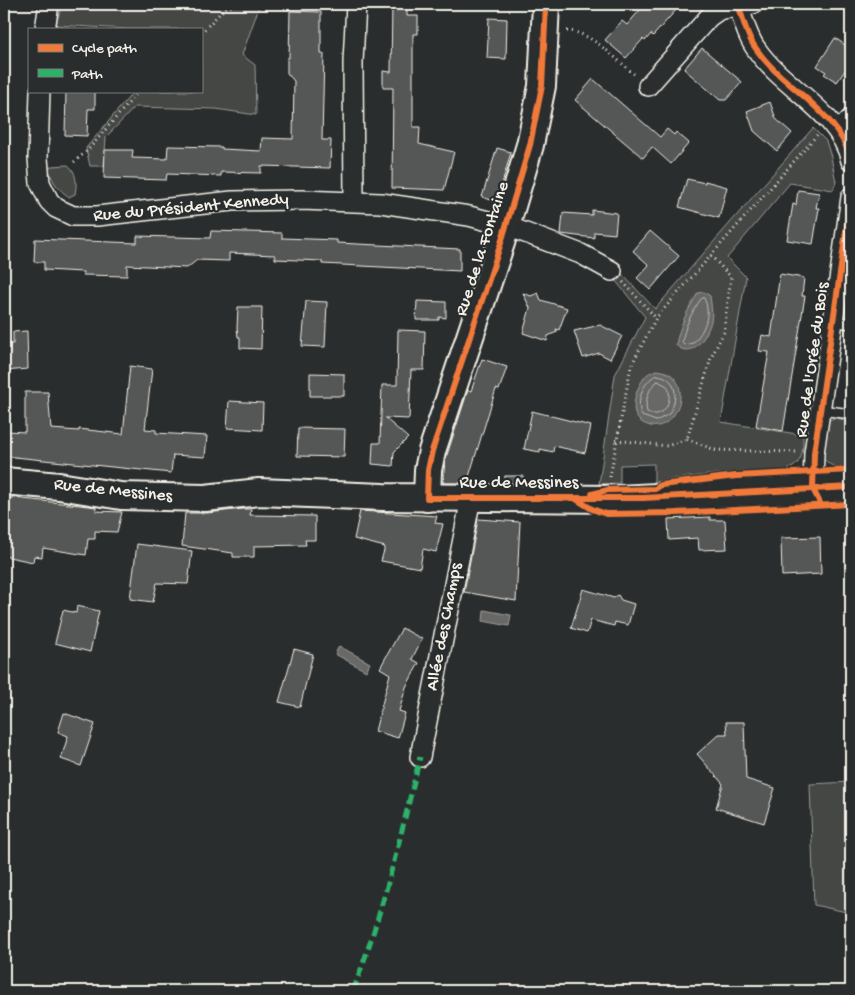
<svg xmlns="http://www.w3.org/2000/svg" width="855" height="995" viewBox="0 0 855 995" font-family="'Gochi Hand',sans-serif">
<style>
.green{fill:#444645;stroke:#9c9c96}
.water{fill:#676866;stroke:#9f9f9a}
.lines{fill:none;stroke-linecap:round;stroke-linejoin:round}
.shore{stroke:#bcbab4;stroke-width:1}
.building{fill:#555756;stroke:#f4f1e8}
.lane-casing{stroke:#f4f1e8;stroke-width:12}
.street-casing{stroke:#f4f1e8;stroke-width:22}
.secondary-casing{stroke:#f4f1e8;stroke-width:30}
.path{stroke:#f4f1e8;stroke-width:3;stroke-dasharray:1 4;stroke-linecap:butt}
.lane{stroke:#2a2d2e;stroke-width:9}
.street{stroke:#2a2d2e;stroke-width:19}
.secondary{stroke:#2a2d2e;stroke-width:26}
.quiet{stroke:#2db169;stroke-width:5;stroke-dasharray:10 5;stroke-linecap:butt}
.cycleway-casing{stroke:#2a2d2e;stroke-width:9}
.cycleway{stroke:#f17a3a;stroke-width:6}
.labels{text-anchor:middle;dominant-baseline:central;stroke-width:4.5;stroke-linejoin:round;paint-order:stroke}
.street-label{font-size:18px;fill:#f4f1e8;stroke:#2a2d2e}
</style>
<rect width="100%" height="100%" fill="#2a2d2e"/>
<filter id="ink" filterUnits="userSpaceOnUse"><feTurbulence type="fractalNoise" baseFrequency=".02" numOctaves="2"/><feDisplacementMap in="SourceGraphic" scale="10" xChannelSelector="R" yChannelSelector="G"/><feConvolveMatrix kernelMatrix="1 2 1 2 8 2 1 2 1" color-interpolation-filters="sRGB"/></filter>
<g filter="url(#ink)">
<g class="green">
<polygon points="62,4 280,4 280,7 259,7 242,55 255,65 256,115 216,109 135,107 106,137 104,166 90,166 86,148 134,91 201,91 201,29 127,29 56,25"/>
<path d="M813 128 826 141 831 157 836 182 833 190 790 183 727 258 746 277 721 422 803 435C803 446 804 460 793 467 782 474 742 472 728 473 703 475 679 478 654 482V464L620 465V483L599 484 615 375 645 317 615 280 622 274 655 309Z"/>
<path d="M68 165C77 172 77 184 75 194L69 197C59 190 51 181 49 168L52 166Z"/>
<path d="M834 418 851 421V466C838 467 832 469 823 458L825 422Z"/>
<polygon points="851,782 851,913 814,905 810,784"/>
</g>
<g class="water">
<path d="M704 292 710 296C711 304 713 313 711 321 708 335 692 361 676 345 679 327 688 309 698 293Z"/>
<path d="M657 370C700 374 676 442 643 423 627 414 636 389 644 378 647 373 652 372 657 370Z"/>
<polygon points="484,610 511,615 509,626 483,621"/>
<polygon points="339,646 370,663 366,671 335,654"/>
</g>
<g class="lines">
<g class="shore">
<path d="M704 298C712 314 704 332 693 343L684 345 682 343C684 328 692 311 701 299Z"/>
<path d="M657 375C679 377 678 400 669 414L656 421 642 416C635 403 643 380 657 375Z"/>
<path d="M658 381 667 386C674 399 664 421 647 412 644 402 649 386 658 381Z"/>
</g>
</g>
<g class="building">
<polygon points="392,4 407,4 407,16 418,16 418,34 413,34 413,127 420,127 419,144 454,152 444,190 392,188 393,88 383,88 383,71 391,72"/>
<polygon points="645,4 669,4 676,10 653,36 651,34 645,41 643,39 626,58 605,40 622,21 627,25"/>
<polygon points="290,11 321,12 321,54 324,54 322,140 331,140 330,168 261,166 261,173 221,172 221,176 167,174 166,180 104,178 105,150 133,150 132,158 167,159 168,146 222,147 222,149 261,151 262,138 293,139 294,81 287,73 287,58 289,58"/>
<polygon points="489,18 507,19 506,59 487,58"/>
<polygon points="835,38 851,49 851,62 837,82 824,74 826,72 817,66"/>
<polygon points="702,48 742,82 726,100 720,100 684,69"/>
<polygon points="593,79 660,137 667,129 674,135 676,132 689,143 671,164 652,147 643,158 575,100"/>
<polygon points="66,91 95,91 95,109 88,109 87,136 65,135"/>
<polygon points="770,102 776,119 792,133 777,151 754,131 747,111"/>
<polygon points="497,148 511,152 497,202 482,197"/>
<polygon points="687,179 705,183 705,181 727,187 719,218 679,207"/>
<polygon points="798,190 819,193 816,208 819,208 813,244 787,240 793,204 796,205"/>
<polygon points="592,210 617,213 615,234 594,232 594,238 561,234 563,213 592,215"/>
<polygon points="211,231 282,233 282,238 337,240 337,243 460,249 460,271 322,264 322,261 275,259 275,255 229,253 229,261 197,260 187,268 127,265 127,276 83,275 83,272 44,270 44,262 34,262 35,239 137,243 137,236 210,238"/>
<polygon points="650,231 679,256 650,290 637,278 649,265 633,251"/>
<polygon points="780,274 804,278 802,296 805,296 783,431 756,426 769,352 759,351 762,335 771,337"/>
<polygon points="523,293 531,296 538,293 541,300 567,308 559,330 556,329 557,332 548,336 547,341 523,333 530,308"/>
<polygon points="306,301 327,302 325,347 302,346"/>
<polygon points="417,301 446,302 446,318 439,317 439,320 416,320"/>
<polygon points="238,307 262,307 261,349 240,348 240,337 238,337 237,328"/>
<polygon points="600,325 622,336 610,359 599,353 583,358 574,331"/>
<polygon points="398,330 425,331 424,370 411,370 409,419 385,418 408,438 394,452 393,466 372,464 373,443 380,443 382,385 397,385"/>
<polygon points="27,331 28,369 4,371 4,344 13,344 13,332"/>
<polygon points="482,359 507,367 499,390 496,389 467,483 443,483 445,461 458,421 468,390 471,391"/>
<polygon points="130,366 152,369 145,429 156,430 156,433 207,436 205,457 173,455 171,473 5,456 7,431 25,432 25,392 48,392 51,429 79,431 79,429 123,434"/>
<polygon points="310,373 344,374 344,396 310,396"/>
<polygon points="229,401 263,403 262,430 227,428"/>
<polygon points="532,411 591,426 585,453 554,446 553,452 540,449 540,452 524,449"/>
<polygon points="298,428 345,429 344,457 297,456"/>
<rect x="505" y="476" width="18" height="7"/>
<polygon points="4,497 89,506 96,507 96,511 122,512 117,532 95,531 95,539 88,539 86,555 43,548 42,557 34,556 33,562 4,556"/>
<polygon points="243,509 251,509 250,515 315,516 315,540 305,540 306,545 254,546 254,557 233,557 233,553 182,546 185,513 207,513"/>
<polygon points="360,511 437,516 435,523 443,524 436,552 423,549 420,568 381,561 385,547 354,539"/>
<polygon points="710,517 710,520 725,520 727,549 699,550 698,538 669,540 668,519"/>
<polygon points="478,519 520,522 516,601 464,592"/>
<polygon points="820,537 821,574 782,576 781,538"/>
<polygon points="137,544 192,551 188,584 157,583 153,602 130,599"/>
<polygon points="583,589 614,598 618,595 621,600 634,604 628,625 615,622 614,626 591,620 587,633 571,628"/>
<polygon points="77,606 99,611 90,652 55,643 63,610 76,613"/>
<polygon points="402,628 422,639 412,659 419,663 406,687 399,711 405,713 398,738 375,731 390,674 380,668"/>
<polygon points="294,649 313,654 300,707 279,702"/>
<polygon points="64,713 95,724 81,766 61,759 68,736 58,732"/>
<polygon points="726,722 744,722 746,779 775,788 764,823 716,808 723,784 697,754 719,734 727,734"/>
</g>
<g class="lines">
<defs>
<g id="lane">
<polyline points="835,128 851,111"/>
<polyline points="833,321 851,324"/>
<polyline points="821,410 851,414"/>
</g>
<g id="street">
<path d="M738 4C743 19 747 37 757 50 784 89 840 112 851 161"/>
<polyline points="45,29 49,4"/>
<polyline points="648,86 709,17 719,10 753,4"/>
<polyline points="40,91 38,158 40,183 49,201 56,208 73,216 97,216 232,201 301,200 381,203 469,216 507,226 581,254 612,271"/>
<polyline points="354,201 353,62 356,4"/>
<polyline points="813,489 814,453 851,197"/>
<polyline points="420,757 471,498"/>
</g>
<g id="secondary">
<polyline points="4,481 59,486 121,496 205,498 259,492 383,497 618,499 851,487"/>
<polyline points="427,498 428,470 432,451 501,243 530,145 542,86 546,4"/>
</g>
</defs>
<use href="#lane" class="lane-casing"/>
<use href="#street" class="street-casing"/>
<use href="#secondary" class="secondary-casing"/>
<g class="path">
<path d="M567 31C590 31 617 60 634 74"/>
<polyline points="201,33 224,9 237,4"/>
<polyline points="74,162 87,151 139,91"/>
<polyline points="623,282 656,318"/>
<polyline points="687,439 715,450 796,452"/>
<polyline points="616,440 667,446 687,439 711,358 724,332 731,277 711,256"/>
<polyline points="610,477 631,366 656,318 817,135"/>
</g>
<use href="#lane" class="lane"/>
<use href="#street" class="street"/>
<use href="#secondary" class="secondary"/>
<path class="quiet" d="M353 991C382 915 401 835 420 757"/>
<defs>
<g id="cycleway">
<polyline points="546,4 542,86 530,145 501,243 432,451 428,470 427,498 643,498 851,487"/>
<path d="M738 4C743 19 747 37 757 50 784 89 840 112 851 161"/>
<polyline points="592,494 608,490 655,489 661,485 736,476 851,470"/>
<polyline points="576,499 592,509 606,514 676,513 851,504"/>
<polyline points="821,505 813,489 814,453 851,197"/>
</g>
</defs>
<use href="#cycleway" class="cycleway-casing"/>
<use href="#cycleway" class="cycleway"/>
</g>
</g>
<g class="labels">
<g class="street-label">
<text transform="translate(191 208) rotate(-5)">Rue du Président Kennedy</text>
<text transform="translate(483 249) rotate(-72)">Rue de la Fontaine</text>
<text transform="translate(813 360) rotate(-82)">Rue de l'Orée du Bois</text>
<text x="519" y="483">Rue de Messines</text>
<text transform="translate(113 491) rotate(6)">Rue de Messines</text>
<text transform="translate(445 627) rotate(-79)">Allée des Champs</text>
</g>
</g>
<rect width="855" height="995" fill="none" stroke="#2a2d2e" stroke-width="20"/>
<rect x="10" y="10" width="835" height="975" fill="none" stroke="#f4f1e8" stroke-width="2" filter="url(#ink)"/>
<rect x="28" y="28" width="175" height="65" fill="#2a2d2e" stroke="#7b7b78"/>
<rect x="38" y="44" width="25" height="8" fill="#f17a3a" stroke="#7b7b78"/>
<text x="72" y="52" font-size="15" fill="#f4f1e8">Cycle path</text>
<rect x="38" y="69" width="25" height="8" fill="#2db169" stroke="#7b7b78"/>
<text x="72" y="78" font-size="15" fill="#f4f1e8">Path</text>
</svg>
